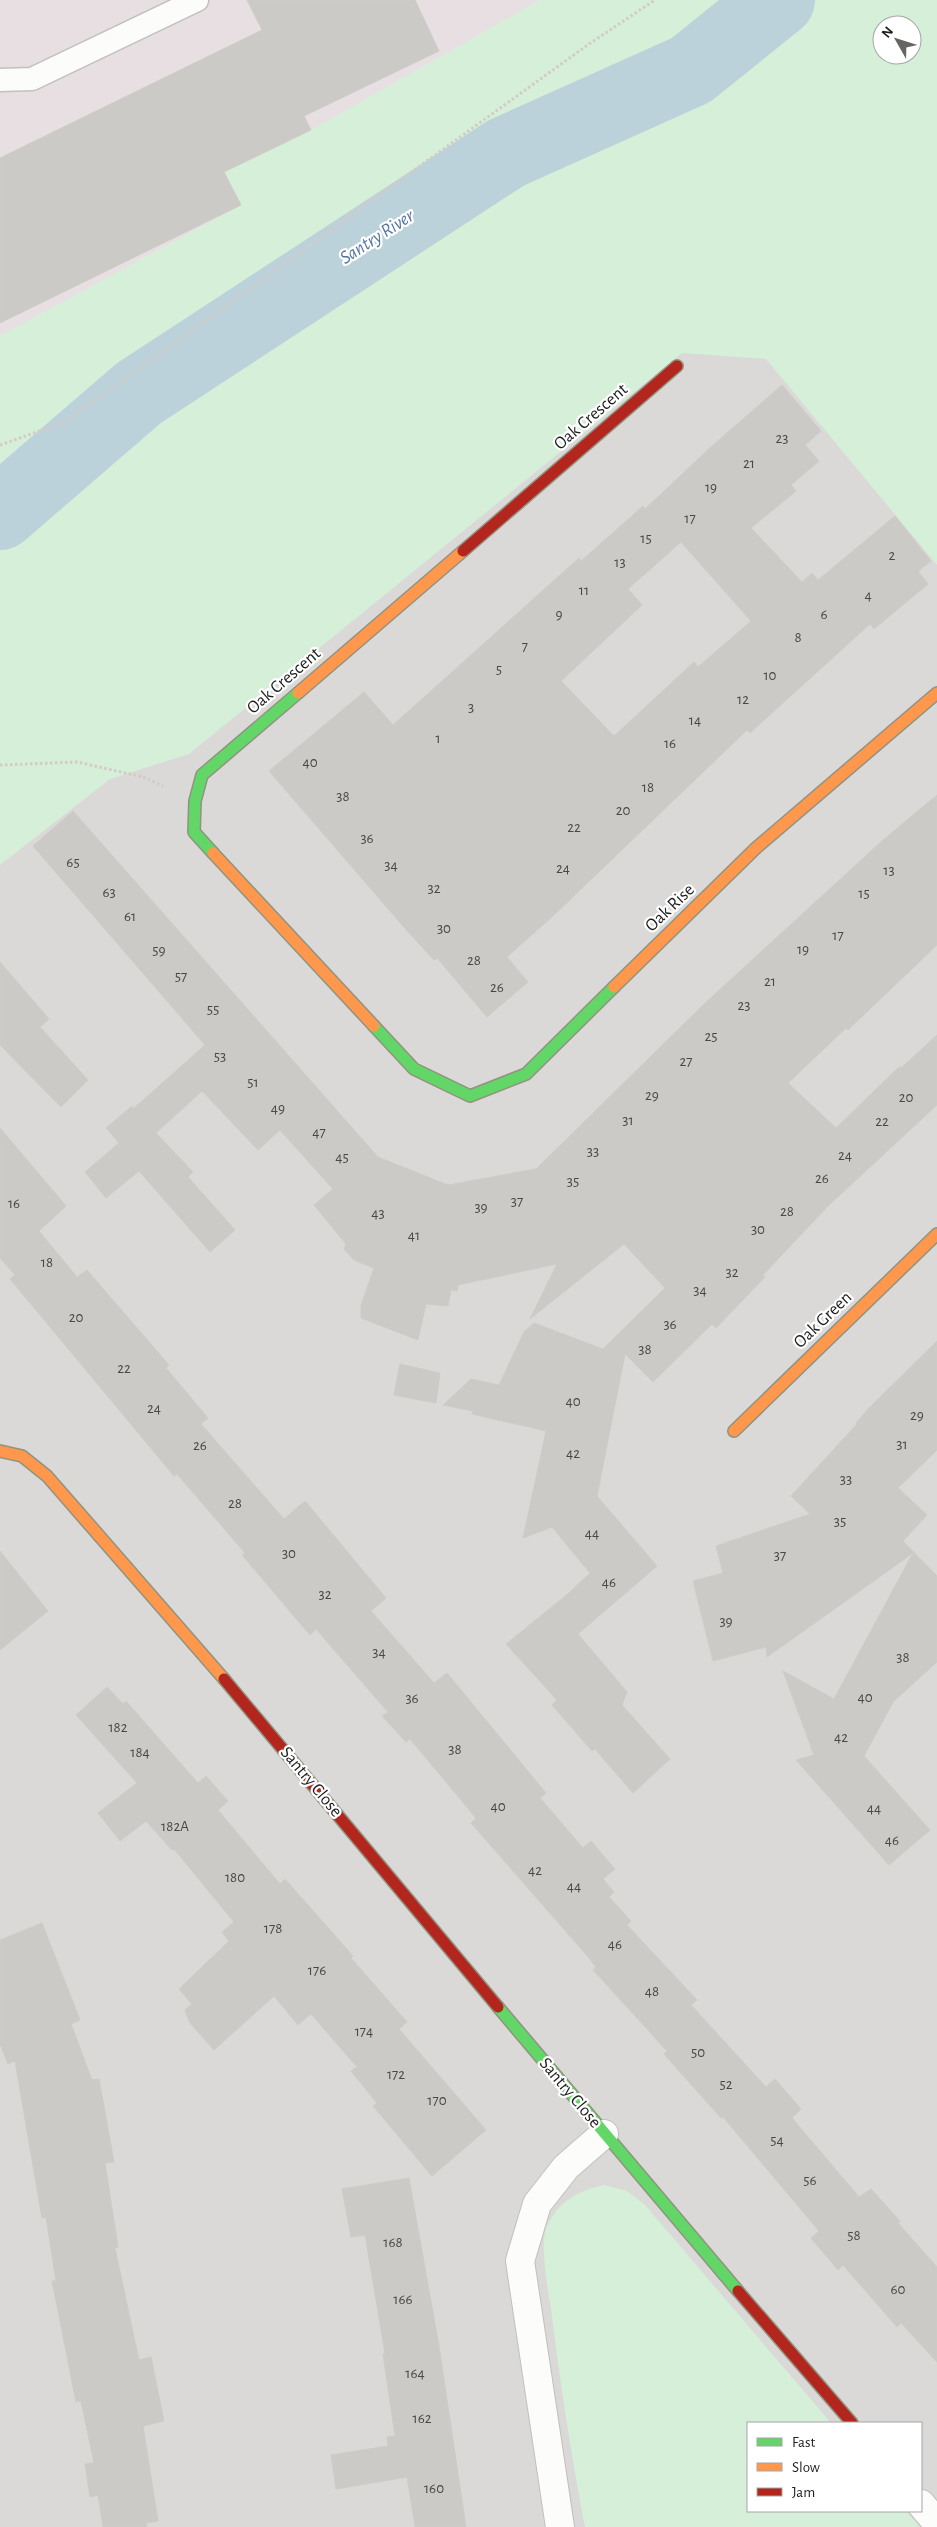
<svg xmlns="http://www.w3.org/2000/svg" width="937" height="2527" viewBox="0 0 937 2527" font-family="'Alegreya Sans',sans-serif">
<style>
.residential{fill:#dad9d7;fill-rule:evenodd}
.industrial{fill:#e8dfe3}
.park{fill:#d6efd8;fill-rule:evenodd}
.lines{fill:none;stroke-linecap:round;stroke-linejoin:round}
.river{stroke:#bcd2db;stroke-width:74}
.building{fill:#cccac7;stroke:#ceccc8;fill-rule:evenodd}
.lane-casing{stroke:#c1c0be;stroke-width:25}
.street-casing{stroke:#c1c0be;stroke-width:30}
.fast-casing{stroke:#909380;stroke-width:14}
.slow-casing{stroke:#909380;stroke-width:14}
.jam-casing{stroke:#909380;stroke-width:14}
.path{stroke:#d4cac7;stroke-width:3;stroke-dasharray:2.5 2.5;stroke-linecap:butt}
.lane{stroke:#fcfcfb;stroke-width:22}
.street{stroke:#fcfcfb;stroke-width:28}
.fast{stroke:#63d668;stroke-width:11}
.slow{stroke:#ff974d;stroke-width:11}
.jam{stroke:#b3261e;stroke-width:11}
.labels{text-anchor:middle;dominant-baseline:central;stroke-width:4.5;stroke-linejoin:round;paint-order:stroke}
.number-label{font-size:15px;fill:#494848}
.street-label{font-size:18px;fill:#1d1d1d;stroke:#fff}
.water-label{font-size:19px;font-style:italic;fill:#5474a2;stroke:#fff}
</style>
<rect width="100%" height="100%" fill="#ebeae6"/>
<path class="residential" d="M937 0V2527H0V526L847 34ZM882 25H912V55H882ZM748 2423H921V2511H748Z"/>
<polygon class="industrial" points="0,0 607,0 278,236 0,336"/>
<g class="park">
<path d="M540 0H937V565L766 359 682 353 189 754 110 779 0 865V336L241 205 224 172 311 130ZM882 25H912V55H882Z"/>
<path d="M604 2185 627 2191 645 2205 831 2423H748V2511H906L920 2527H585C571 2454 560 2382 551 2309 548 2291 540 2244 546 2229 557 2202 577 2191 604 2185Z"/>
</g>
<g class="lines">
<polyline class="river" points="0,513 139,393 506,153 691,70 778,0"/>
</g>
<g class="building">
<polygon points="247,0 415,0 439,51 304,116 311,130 224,172 241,205 0,323 0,158 262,30"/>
<path d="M782 385 821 431 805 445 819 461 791 485 796 491 751 528 802 582 812 573 818 580 895 516 931 561 918 571 928 584 874 629 870 624 750 733 747 730 553 916 507 957 528 982 487 1017 437 958 434 960 409 933 269 771 364 692 393 725 579 558 581 561 643 506 645 509 712 446ZM681 542 751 621 698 667 694 662 614 736 561 681 642 605 628 589Z"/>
<polygon points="937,795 937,945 848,1030 846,1028 788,1083 836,1128 899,1067 901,1068 937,1035 937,1105 828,1206 763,1275 765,1277 716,1328 712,1324 653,1382 625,1354 597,1496 657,1566 578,1634 627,1692 622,1705 670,1759 633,1793 595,1749 592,1751 552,1705 557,1700 506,1644 569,1593 590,1573 552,1527 523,1538 546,1431 472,1414 473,1411 443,1405 471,1379 499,1385 524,1332 534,1323 603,1349 665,1288 624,1244 530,1319 557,1264 458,1285 457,1291 451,1290 448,1306 426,1304 418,1340 361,1318 361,1305 374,1268 354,1260 344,1249 346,1244 314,1205 333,1189 280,1130 258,1150 202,1091 156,1133 193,1172 188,1177 235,1230 210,1252 139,1171 106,1198 85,1172 119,1143 106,1128 132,1106 133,1109 205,1045 33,846 73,811 378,1157 448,1185 536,1169 704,1004 883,840"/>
<polygon points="0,962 49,1019 40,1027 88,1080 61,1107 0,1045"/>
<polygon points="0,1128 66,1206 39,1231 77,1277 87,1270 169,1365 166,1368 208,1418 201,1424 284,1519 305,1501 386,1598 371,1611 434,1683 447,1673 546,1793 540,1798 583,1848 591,1841 615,1869 603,1879 614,1892 609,1897 631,1921 627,1925 697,2000 691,2005 766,2087 775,2079 801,2109 792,2118 859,2197 871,2189 900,2221 898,2223 937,2267 937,2362 901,2323 897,2327 843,2265 838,2270 811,2238 819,2231 723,2117 721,2118 664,2054 667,2051 593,1970 596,1967 589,1958 471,1823 476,1818 410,1739 406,1742 382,1716 388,1712 316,1629 310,1635 242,1555 245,1553 177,1474 174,1476 10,1279 15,1275 0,1258"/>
<polygon points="937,1341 937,1450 898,1488 927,1515 903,1541 937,1576 937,1662 893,1702 864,1756 930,1830 889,1865 796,1760 814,1755 783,1671 834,1699 913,1553 767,1657 766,1647 713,1661 693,1581 723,1573 716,1546 810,1514 791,1496 857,1424 856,1423 869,1408"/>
<polygon points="400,1364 440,1373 436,1403 394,1395"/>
<polygon points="0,1551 48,1611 0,1650"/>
<polygon points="107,1687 123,1704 126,1701 198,1783 206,1776 228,1801 218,1810 280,1884 285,1879 353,1956 351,1958 407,2022 399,2029 486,2130 432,2176 373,2106 377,2103 351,2071 357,2067 311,2014 298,2025 274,1996 214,2050 190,2023 185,2010 192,2004 179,1989 229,1941 222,1932 234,1922 174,1849 172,1850 146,1821 120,1841 98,1813 137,1783 76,1715"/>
<polygon points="42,1923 80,2020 71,2024 92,2080 99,2079 114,2162 105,2163 118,2247 115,2248 139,2360 151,2357 164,2421 143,2426 158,2521 146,2523 147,2527 103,2527 98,2495 90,2497 85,2464 94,2463 81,2401 76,2402 52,2281 56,2281 46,2217 42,2218 15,2061 8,2064 0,2044 0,1940"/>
<polygon points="409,2178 439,2346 466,2527 415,2527 407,2477 336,2489 331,2455 388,2446 387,2437 395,2436 383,2354 385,2354 365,2235 351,2237 342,2189"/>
</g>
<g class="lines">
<defs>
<polyline id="lane" points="0,80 32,79 197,0"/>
<g id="street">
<polyline points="921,2504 937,2523"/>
<polyline points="560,2527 520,2261 537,2204 566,2167 604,2134"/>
</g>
<g id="fast">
<polyline points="213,853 194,832 195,801 202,775 298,693"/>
<polyline points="374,1026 414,1069 470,1096 526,1074 614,987"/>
<polyline points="498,2007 738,2291"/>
</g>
<g id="slow">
<polyline points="298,693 463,551"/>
<polyline points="213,853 374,1026"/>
<polyline points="614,987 756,848 937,693"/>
<polyline points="734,1431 937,1234"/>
<polyline points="0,1451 22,1456 47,1476 224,1679"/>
</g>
<g id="jam">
<polyline points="463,551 677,366"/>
<polyline points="224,1679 498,2007"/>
<polyline points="738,2291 852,2423"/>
</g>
</defs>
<use href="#lane" class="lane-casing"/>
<use href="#street" class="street-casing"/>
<use href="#fast" class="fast-casing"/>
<use href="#slow" class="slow-casing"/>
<use href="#jam" class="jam-casing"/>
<g class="path">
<polyline points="0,445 65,422 589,44 655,0"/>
<polyline points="0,765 77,762 143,777 163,786"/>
</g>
<use href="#lane" class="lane"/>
<use href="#street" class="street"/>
<use href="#fast" class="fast"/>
<use href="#slow" class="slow"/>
<use href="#jam" class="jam"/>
</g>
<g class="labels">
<g class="number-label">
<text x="782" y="438">23</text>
<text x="749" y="463">21</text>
<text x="711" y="487">19</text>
<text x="690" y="518">17</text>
<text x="646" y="538">15</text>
<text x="892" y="555">2</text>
<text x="620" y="562">13</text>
<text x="584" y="590">11</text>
<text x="868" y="595">4</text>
<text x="559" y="614">9</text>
<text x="824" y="614">6</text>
<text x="798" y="637">8</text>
<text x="525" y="646">7</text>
<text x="499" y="669">5</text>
<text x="770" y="675">10</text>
<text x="743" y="699">12</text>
<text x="471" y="707">3</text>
<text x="695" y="720">14</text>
<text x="438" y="738">1</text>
<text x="670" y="743">16</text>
<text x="310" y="762">40</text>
<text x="648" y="787">18</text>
<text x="343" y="796">38</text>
<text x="623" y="810">20</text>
<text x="574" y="827">22</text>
<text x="367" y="838">36</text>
<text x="73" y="862">65</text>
<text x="391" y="865">34</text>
<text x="563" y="868">24</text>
<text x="889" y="870">13</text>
<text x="434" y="888">32</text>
<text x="109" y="892">63</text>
<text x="864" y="893">15</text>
<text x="130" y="916">61</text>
<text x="444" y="928">30</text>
<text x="838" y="935">17</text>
<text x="803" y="949">19</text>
<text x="159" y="950">59</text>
<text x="474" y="960">28</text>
<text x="181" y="976">57</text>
<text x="770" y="981">21</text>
<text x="497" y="987">26</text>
<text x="744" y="1005">23</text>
<text x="213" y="1009">55</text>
<text x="711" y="1036">25</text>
<text x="220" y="1056">53</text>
<text x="686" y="1061">27</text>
<text x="253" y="1082">51</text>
<text x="652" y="1095">29</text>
<text x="906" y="1097">20</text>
<text x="278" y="1108">49</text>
<text x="628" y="1120">31</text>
<text x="882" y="1121">22</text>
<text x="319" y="1132">47</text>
<text x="593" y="1151">33</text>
<text x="845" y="1155">24</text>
<text x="342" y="1157">45</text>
<text x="822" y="1178">26</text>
<text x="573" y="1181">35</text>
<text x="517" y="1201">37</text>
<text x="14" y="1203">16</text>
<text x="481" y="1207">39</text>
<text x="787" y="1211">28</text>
<text x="378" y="1213">43</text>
<text x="758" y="1229">30</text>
<text x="414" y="1235">41</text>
<text x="47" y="1262">18</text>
<text x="732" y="1272">32</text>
<text x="700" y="1290">34</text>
<text x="76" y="1317">20</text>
<text x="670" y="1324">36</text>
<text x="645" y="1349">38</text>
<text x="124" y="1368">22</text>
<text x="573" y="1401">40</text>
<text x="154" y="1408">24</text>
<text x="917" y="1415">29</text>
<text x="902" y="1444">31</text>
<text x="200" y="1445">26</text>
<text x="573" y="1453">42</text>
<text x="846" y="1479">33</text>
<text x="235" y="1503">28</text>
<text x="840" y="1521">35</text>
<text x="592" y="1533">44</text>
<text x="289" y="1553">30</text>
<text x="780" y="1555">37</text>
<text x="609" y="1582">46</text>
<text x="325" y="1594">32</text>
<text x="726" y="1621">39</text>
<text x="379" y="1652">34</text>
<text x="903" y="1657">38</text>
<text x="865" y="1697">40</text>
<text x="412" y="1698">36</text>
<text x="118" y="1727">182</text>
<text x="841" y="1737">42</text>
<text x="455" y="1749">38</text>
<text x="140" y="1752">184</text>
<text x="498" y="1806">40</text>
<text x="874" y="1808">44</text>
<text x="175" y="1826">182A</text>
<text x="892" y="1840">46</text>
<text x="535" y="1870">42</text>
<text x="235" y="1877">180</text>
<text x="574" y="1886">44</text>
<text x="273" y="1928">178</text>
<text x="615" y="1944">46</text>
<text x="317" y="1970">176</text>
<text x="652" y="1991">48</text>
<text x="364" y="2031">174</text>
<text x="698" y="2052">50</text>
<text x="396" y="2074">172</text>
<text x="726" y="2084">52</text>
<text x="437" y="2100">170</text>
<text x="777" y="2140">54</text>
<text x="810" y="2180">56</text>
<text x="854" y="2235">58</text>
<text x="393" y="2242">168</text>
<text x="898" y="2289">60</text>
<text x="403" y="2299">166</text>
<text x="415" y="2373">164</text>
<text x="422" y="2418">162</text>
<text x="434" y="2488">160</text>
</g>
<g class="street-label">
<text transform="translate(591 417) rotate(-41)">Oak Crescent</text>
<text transform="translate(284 681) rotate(-41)">Oak Crescent</text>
<text transform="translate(670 908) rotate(-44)">Oak Rise</text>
<text transform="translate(823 1320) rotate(-44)">Oak Green</text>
<text transform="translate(311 1782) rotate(50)">Santry Close</text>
<text transform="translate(570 2093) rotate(50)">Santry Close</text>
</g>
<g class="water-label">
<text transform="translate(377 237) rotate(-33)">Santry River</text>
</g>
</g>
<rect x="747" y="2422" width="175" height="90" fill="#ffffff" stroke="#a5a5a5"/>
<rect x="757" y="2438" width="25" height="8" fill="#63d668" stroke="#a5a5a5"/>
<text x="792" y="2447" font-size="15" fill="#1d1d1d">Fast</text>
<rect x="757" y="2463" width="25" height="8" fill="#ff974d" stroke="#a5a5a5"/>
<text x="792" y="2472" font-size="15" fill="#1d1d1d">Slow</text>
<rect x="757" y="2488" width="25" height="8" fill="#b3261e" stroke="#a5a5a5"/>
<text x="792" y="2497" font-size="15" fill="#1d1d1d">Jam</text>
<g transform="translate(897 40) rotate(309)"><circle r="24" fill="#ffffff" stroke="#a5a5a5"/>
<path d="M0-4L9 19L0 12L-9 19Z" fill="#656563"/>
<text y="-8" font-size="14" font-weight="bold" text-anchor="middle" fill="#1d1d1d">N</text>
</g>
</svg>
